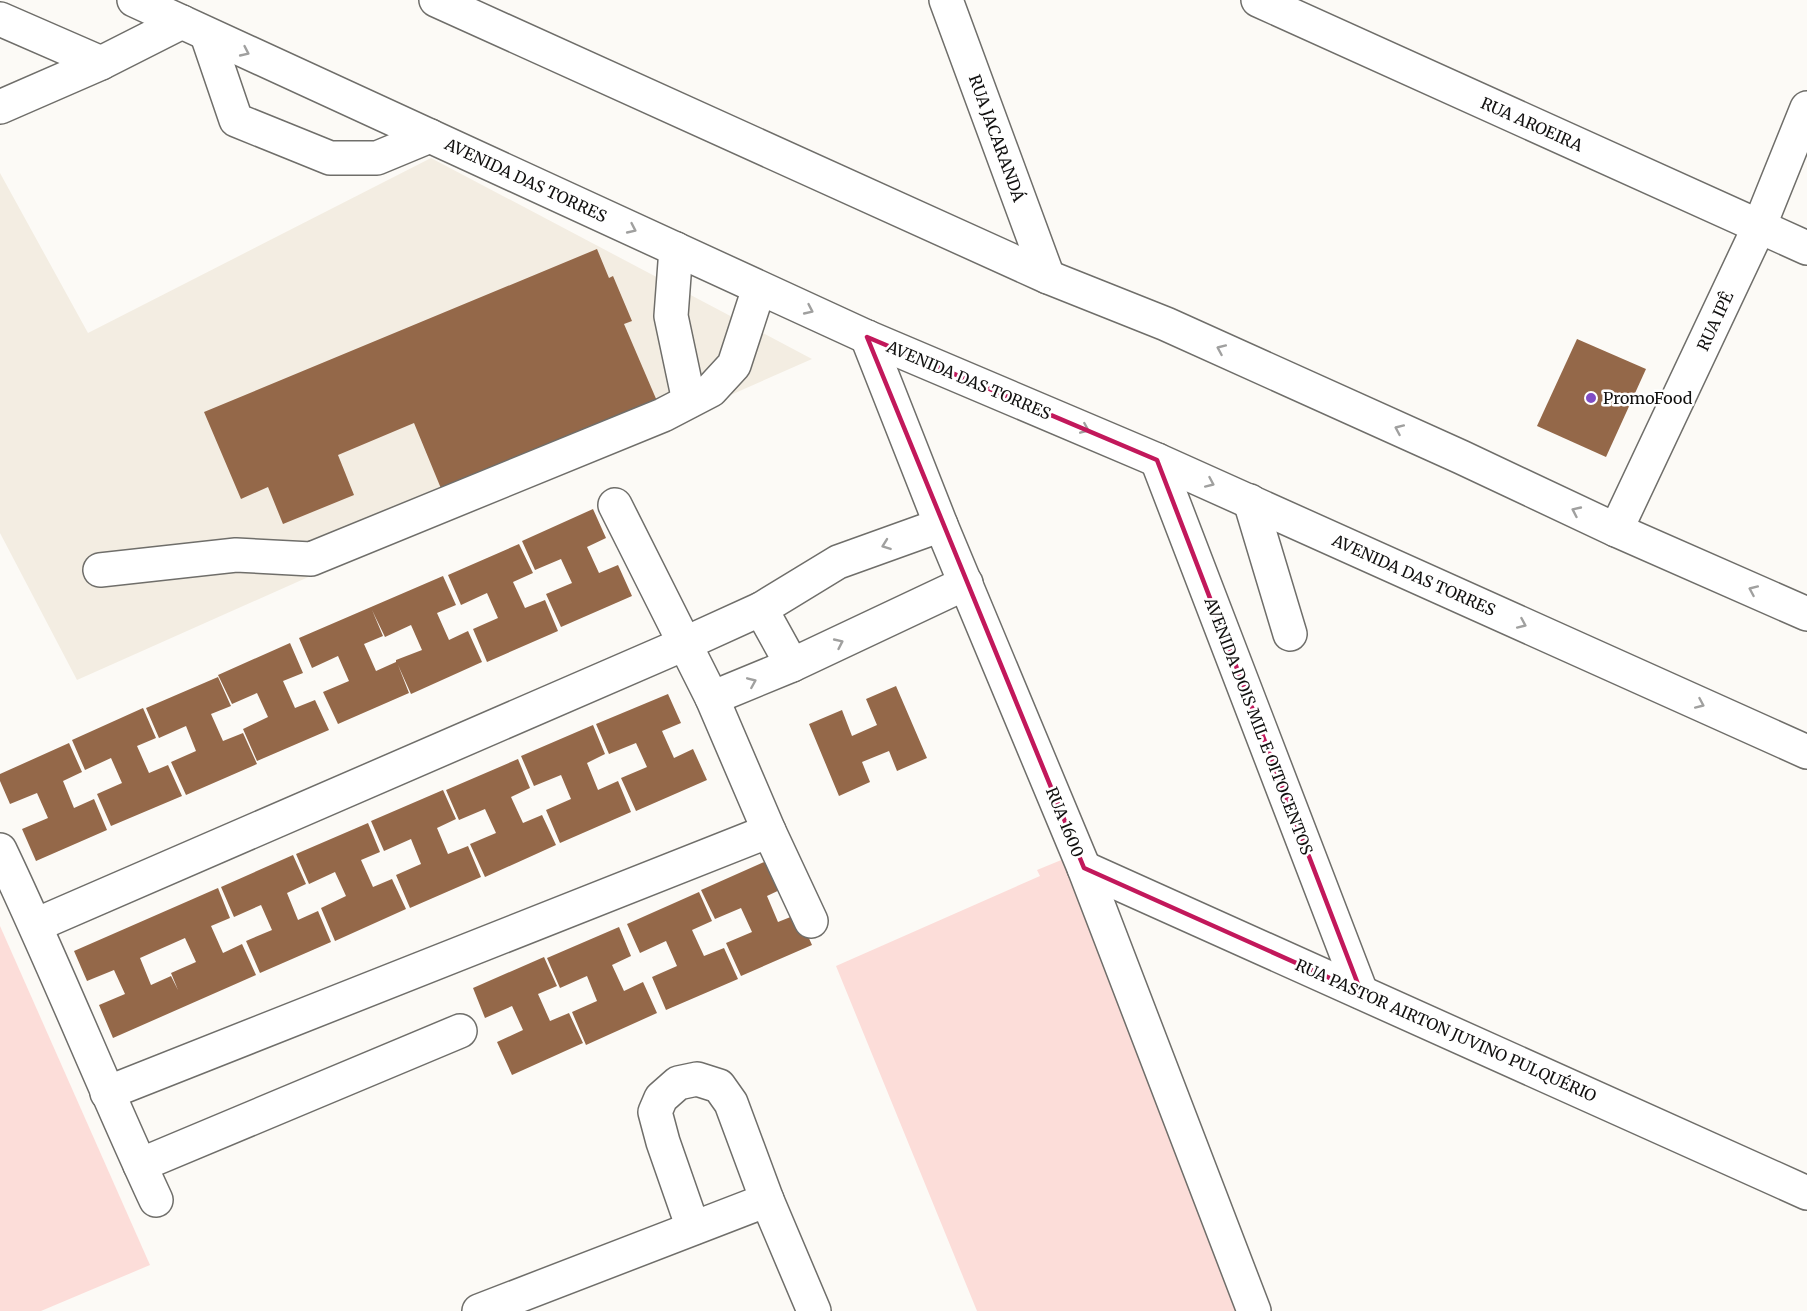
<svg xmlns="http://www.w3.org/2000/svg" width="1807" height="1311" viewBox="0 0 1807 1311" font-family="Merriweather,serif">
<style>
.built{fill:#f3ede2}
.green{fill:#fcddd9}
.building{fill:#946849;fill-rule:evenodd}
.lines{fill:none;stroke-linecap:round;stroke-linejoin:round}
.minor-casing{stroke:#6f6e6a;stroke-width:36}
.major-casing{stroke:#6f6e6a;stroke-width:36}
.minor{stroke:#fff;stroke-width:33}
.major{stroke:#fff;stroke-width:33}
.oneway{stroke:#a0a09f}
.marked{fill:none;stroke:#c2185b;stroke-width:4.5;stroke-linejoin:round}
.poi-dot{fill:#804dc5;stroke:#fff;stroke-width:2}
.labels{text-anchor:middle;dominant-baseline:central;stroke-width:5;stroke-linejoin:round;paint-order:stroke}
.street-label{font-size:16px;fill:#121110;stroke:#fff}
.poi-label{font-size:16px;fill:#121110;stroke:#fff;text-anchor:start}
</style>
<rect width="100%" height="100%" fill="#fcfaf6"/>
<polygon class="built" points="431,158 812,359 667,423 452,513 77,680 0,533 0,173 88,333"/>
<g class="green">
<polygon points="1071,856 1249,1311 977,1311 836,966 1040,876 1037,870"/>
<polygon points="0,926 150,1265 41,1311 0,1311"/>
</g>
<g class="building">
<polygon points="597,249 609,278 613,276 632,321 624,324 663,415 447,503 414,423 338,455 354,495 283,524 268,487 241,499 204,412"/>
<polygon points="1577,339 1646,369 1606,457 1537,426"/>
<polygon points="593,509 606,538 587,547 599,573 618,565 632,596 561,627 546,594 572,583 561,559 535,570 522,541"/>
<polygon points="519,544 533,573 513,582 525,608 545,600 558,631 487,662 473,629 498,618 487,593 461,605 448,575"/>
<path d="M443 576 456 605 437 613 449 640 468 631 482 662 411 694 398 665 409 693 338 724 323 692 349 681 338 656 312 668 299 638ZM372 610 385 637 411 625 422 650 396 660V662L376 671 364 644 383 636Z"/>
<polygon points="290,643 303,673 283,681 295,708 315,700 329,730 257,761 243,729 268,717 257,693 232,704 218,675"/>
<polygon points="218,677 231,706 211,714 223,741 243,733 257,764 186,795 171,762 196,751 186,726 159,738 146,708"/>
<polygon points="896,686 927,758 897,771 889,751 862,762 870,782 839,796 809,724 842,710 852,736 877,725 866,699"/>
<polygon points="668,694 681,723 662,731 674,758 693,749 707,780 636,811 621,778 647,767 636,743 609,754 596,724"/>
<polygon points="143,708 156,738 137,746 149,773 168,765 182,796 111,826 97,794 122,783 111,758 85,770 72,740"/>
<polygon points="593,725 605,754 587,763 598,790 618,781 631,812 560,843 546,810 571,799 561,775 534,786 521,756"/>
<polygon points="69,743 82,772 63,781 74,808 94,799 107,830 36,861 22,829 48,818 37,793 10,804 0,781 0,774"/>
<polygon points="518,759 530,788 511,797 523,823 542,815 556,845 485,877 470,844 496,833 485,809 459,820 446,790"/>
<polygon points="443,790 456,819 437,828 448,854 468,846 481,877 410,908 396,875 421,864 411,839 384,851 371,821"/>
<polygon points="368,823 380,852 361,860 373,887 392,879 406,909 335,941 321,908 346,896 335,872 309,884 296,854"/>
<polygon points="293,855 306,884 287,893 298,920 318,911 331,942 260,973 246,941 272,930 261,905 234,917 221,887"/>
<polygon points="773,858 786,887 767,896 778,922 798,914 812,945 741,976 726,943 752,932 741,908 715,919 701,890"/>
<path d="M218 888 230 918 211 926 223 953 242 944 256 975 113 1038 99 1005 125 994 114 970 87 981 74 951ZM185 938 196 962 171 973 178 990 171 976 151 985 140 958Z"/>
<polygon points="699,892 712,921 692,930 704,956 724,948 738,979 666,1010 652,977 677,966 666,941 640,953 627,924"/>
<polygon points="619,927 631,956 612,965 624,991 643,982 657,1013 586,1045 572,1012 597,1001 587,976 560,988 547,958"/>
<polygon points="544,957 557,986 538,994 550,1021 569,1013 583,1043 512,1075 497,1042 523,1030 512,1006 485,1018 473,988"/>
</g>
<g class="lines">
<defs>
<g id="minor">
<polyline points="946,0 1048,277"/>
<polyline points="1258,0 1807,248"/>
<polyline points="0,19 101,63"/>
<polyline points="207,35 236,120 330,158 377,158 430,136"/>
<polyline points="0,107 101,63 182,22"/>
<polyline points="676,249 671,316 689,401"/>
<polyline points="867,337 941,525 1084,868 1254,1311"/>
<polyline points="1157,460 1361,992"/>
<polyline points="1250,501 1290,634"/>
<polyline points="615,505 712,698 769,831"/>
<polyline points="941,525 838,562 761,609 792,665 966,583"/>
<polyline points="1616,530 1759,227 1807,108"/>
<polyline points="100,570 236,555 311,559 663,415 711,390 734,365 759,288"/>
<polyline points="712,698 792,665"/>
<path d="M0 850C55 965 102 1084 156 1200"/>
<polyline points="1084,868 1807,1193"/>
<polyline points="36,925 684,644 761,609"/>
<polyline points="107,1093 769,831 811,921"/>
<polyline points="140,1165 460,1031"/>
<polyline points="693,1228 663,1142 655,1112 661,1098 678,1083 697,1079 719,1086 731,1103 767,1200"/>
<polyline points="479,1311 767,1200 814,1311"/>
</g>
<g id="major">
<polyline points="134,0 867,337 1157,460 1807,752"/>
<polyline points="436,0 1048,277 1166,324 1461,457 1616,530 1807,614"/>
</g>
</defs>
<use href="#minor" class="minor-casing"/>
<use href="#major" class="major-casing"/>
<use href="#minor" class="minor"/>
<use href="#major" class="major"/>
</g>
<defs><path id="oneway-chevron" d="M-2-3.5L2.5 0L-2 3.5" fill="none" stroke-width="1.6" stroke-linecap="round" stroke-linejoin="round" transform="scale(1.5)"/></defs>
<g class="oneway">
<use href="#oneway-chevron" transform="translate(245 52) rotate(25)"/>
<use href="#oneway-chevron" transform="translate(632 229) rotate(25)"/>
<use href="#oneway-chevron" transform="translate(809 310) rotate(25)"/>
<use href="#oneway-chevron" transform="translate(1221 349) rotate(-156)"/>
<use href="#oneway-chevron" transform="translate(1085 429) rotate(23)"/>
<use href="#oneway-chevron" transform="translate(1399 429) rotate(-156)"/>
<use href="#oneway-chevron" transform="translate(1210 483) rotate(24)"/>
<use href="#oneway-chevron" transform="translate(1576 511) rotate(-155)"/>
<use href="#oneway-chevron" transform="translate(886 545) rotate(160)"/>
<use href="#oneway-chevron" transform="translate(1753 590) rotate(-156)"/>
<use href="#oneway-chevron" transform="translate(1522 624) rotate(24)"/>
<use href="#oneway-chevron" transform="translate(839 643) rotate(-25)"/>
<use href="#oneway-chevron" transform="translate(752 682) rotate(-23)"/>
<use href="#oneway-chevron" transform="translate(1700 704) rotate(24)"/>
</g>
<path class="marked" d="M867 337 1157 460 1361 992 1084 868Z"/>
<circle class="poi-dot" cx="1591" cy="398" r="6"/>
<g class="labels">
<g class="street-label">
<text transform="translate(1532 124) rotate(24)">RUA AROEIRA</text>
<text transform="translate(997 138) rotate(70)">RUA JACARANDÁ</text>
<text transform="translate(526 180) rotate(25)">AVENIDA DAS TORRES</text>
<text transform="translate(1715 321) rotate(-65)">RUA IPÊ</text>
<text transform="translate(969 380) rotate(23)">AVENIDA DAS TORRES</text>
<text transform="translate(1414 575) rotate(24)">AVENIDA DAS TORRES</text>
<text transform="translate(1259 726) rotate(69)">AVENIDA DOIS MIL E OITOCENTOS</text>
<text transform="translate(1065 822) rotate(68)">RUA 1600</text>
<text transform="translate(1446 1030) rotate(24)">RUA PASTOR AIRTON JUVINO PULQUÉRIO</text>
</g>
<g class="poi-label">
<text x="1603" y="398">PromoFood</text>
</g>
</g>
</svg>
